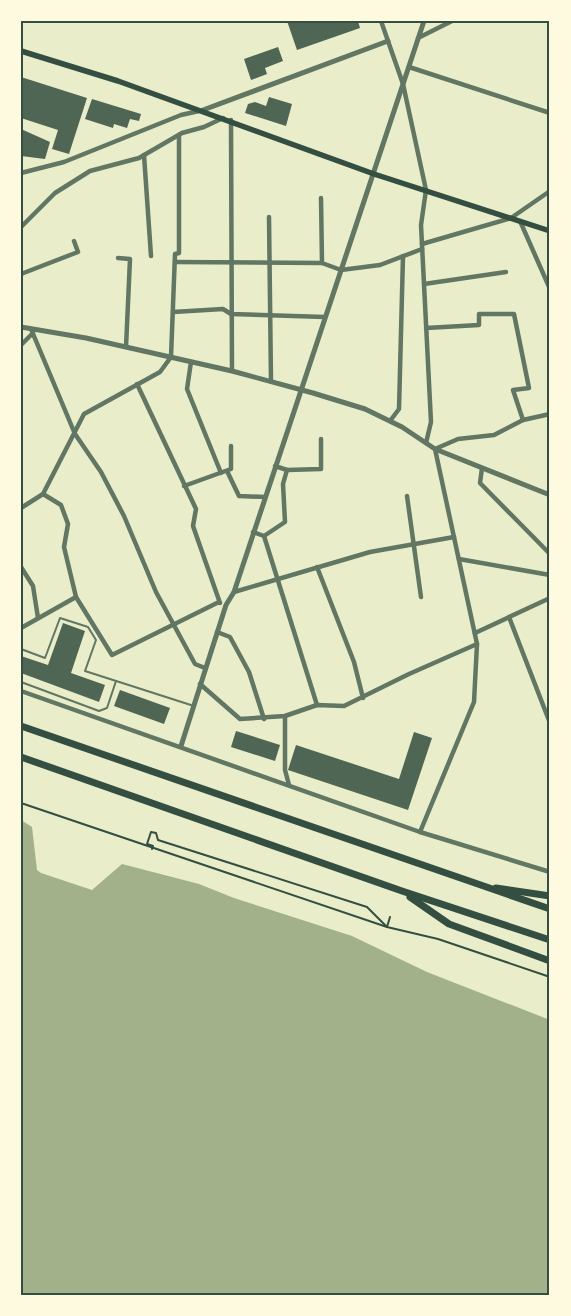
<svg xmlns="http://www.w3.org/2000/svg" width="571" height="1316" viewBox="0 0 571 1316" font-family="'PT Sans Narrow',sans-serif">
<style>
.water{fill:#a3b18a}
.building{fill:#4f6655}
.lines{fill:none;stroke-linecap:round;stroke-linejoin:round}
.path{stroke:#344e41;stroke-width:2}
.service{stroke:#617663;stroke-width:2}
.minor{stroke:#617663;stroke-width:4.5}
.tertiary{stroke:#617663;stroke-width:5}
.secondary{stroke:#344e41;stroke-width:5.5}
.trunk{stroke:#344e41;stroke-width:7}
.neatline{fill:none;stroke:#344e41;stroke-width:2}
</style>
<rect width="100%" height="100%" fill="#e9edc9"/>
<polygon class="water" points="21,820 32,827 37,870 41,873 92,890 122,864 199,884 234,898 352,936 427,972 550,1020 550,1295 21,1295"/>
<g class="building">
<polygon points="287,21 358,21 360,28 297,50"/>
<polygon points="278,47 283,61 265,68 267,74 251,80 244,59"/>
<polygon points="21,77 87,98 69,154 52,149 58,130 21,118"/>
<polygon points="269,97 292,104 286,126 245,113 248,104 255,102 266,106"/>
<polygon points="92,99 141,114 139,121 130,119 127,128 114,124 113,128 85,119"/>
<polygon points="21,129 50,142 45,159 21,156"/>
<polygon points="63,623 85,631 71,673 105,685 99,702 21,673 21,656 48,665"/>
<polygon points="120,690 170,708 164,724 114,706"/>
<polygon points="236,731 280,745 275,761 231,747"/>
<polygon points="414,732 432,738 408,810 288,770 296,745 399,779"/>
</g>
<g class="lines">
<g class="path">
<polyline points="21,803 387,927 438,939 550,977"/>
<polyline points="152,849 153,846 147,844 151,832 156,833 158,840 367,907 387,927 390,917"/>
</g>
<g class="service">
<polyline points="21,649 45,658 60,618 88,627 96,640 85,671 194,706"/>
<polyline points="21,682 99,711 107,708 116,681"/>
</g>
<g class="minor">
<polyline points="381,21 403,84 426,190 421,225 431,422 426,443"/>
<polyline points="418,38 452,21"/>
<polyline points="409,67 550,113"/>
<polyline points="231,120 232,371"/>
<polyline points="144,155 151,256"/>
<polyline points="21,173 64,162 181,115 199,111"/>
<polyline points="321,198 322,263 341,270 380,265 422,249"/>
<polyline points="269,217 271,381"/>
<polyline points="520,221 550,289"/>
<polyline points="21,227 55,193 90,171 139,158 182,133 204,127 223,118"/>
<polyline points="422,244 511,218 550,191"/>
<polyline points="118,258 130,259 126,347"/>
<polyline points="175,262 322,263"/>
<polyline points="21,274 78,252 74,241"/>
<polyline points="424,284 506,272"/>
<polyline points="173,312 223,309 231,314 325,317"/>
<polyline points="426,328 479,325 479,314 514,314 529,388 513,390 523,420"/>
<polyline points="31,329 75,434 101,472 124,516 156,592 195,664 205,668"/>
<polyline points="21,345 33,333"/>
<polyline points="191,362 187,389 221,473"/>
<polyline points="137,384 196,509 193,526 220,603"/>
<polyline points="390,421 399,409 403,256"/>
<polyline points="275,466 287,470 321,469 321,439"/>
<polyline points="482,468 480,483 550,554"/>
<polyline points="227,471 239,496 265,497"/>
<polyline points="184,486 231,469 231,446"/>
<polyline points="43,494 61,505 68,524 64,547 76,597"/>
<polyline points="407,496 421,597"/>
<polyline points="21,508 43,494 84,414 160,372 171,357 175,254 179,253 179,135"/>
<polyline points="253,532 264,536 317,705"/>
<polyline points="264,536 285,522 283,484 287,470"/>
<polyline points="459,559 550,575"/>
<polyline points="21,567 33,586 38,618"/>
<polyline points="317,567 354,662 363,698"/>
<polyline points="234,592 370,552 454,537"/>
<polyline points="509,617 550,723"/>
<polyline points="21,628 76,597 112,655 219,602"/>
<polyline points="217,632 230,637 249,672 264,719"/>
<polyline points="475,633 550,598"/>
<polyline points="200,684 240,719 285,716 317,705 344,706 409,674 477,644"/>
<polyline points="21,691 420,832 550,872"/>
<polyline points="285,716 285,770 289,785"/>
<polyline points="420,832 474,702 477,644 435,449 458,439 494,435 523,420 550,414"/>
</g>
<g class="tertiary">
<polyline points="203,110 388,41"/>
<polyline points="21,327 86,338 232,371 313,393 365,409 402,427 435,449 550,495"/>
<polyline points="181,746 226,605 234,592 424,21"/>
</g>
<polyline class="secondary" points="21,51 118,81 374,174 550,231"/>
<g class="trunk">
<polyline points="21,726 550,909"/>
<polyline points="21,757 402,891 550,940"/>
<polyline points="496,888 550,896"/>
<polyline points="410,897 449,924 550,961"/>
</g>
</g>
<rect width="571" height="1316" fill="none" stroke="#fefae0" stroke-width="45"/>
<rect x="22" y="22" width="526" height="1272" class="neatline"/>
</svg>
